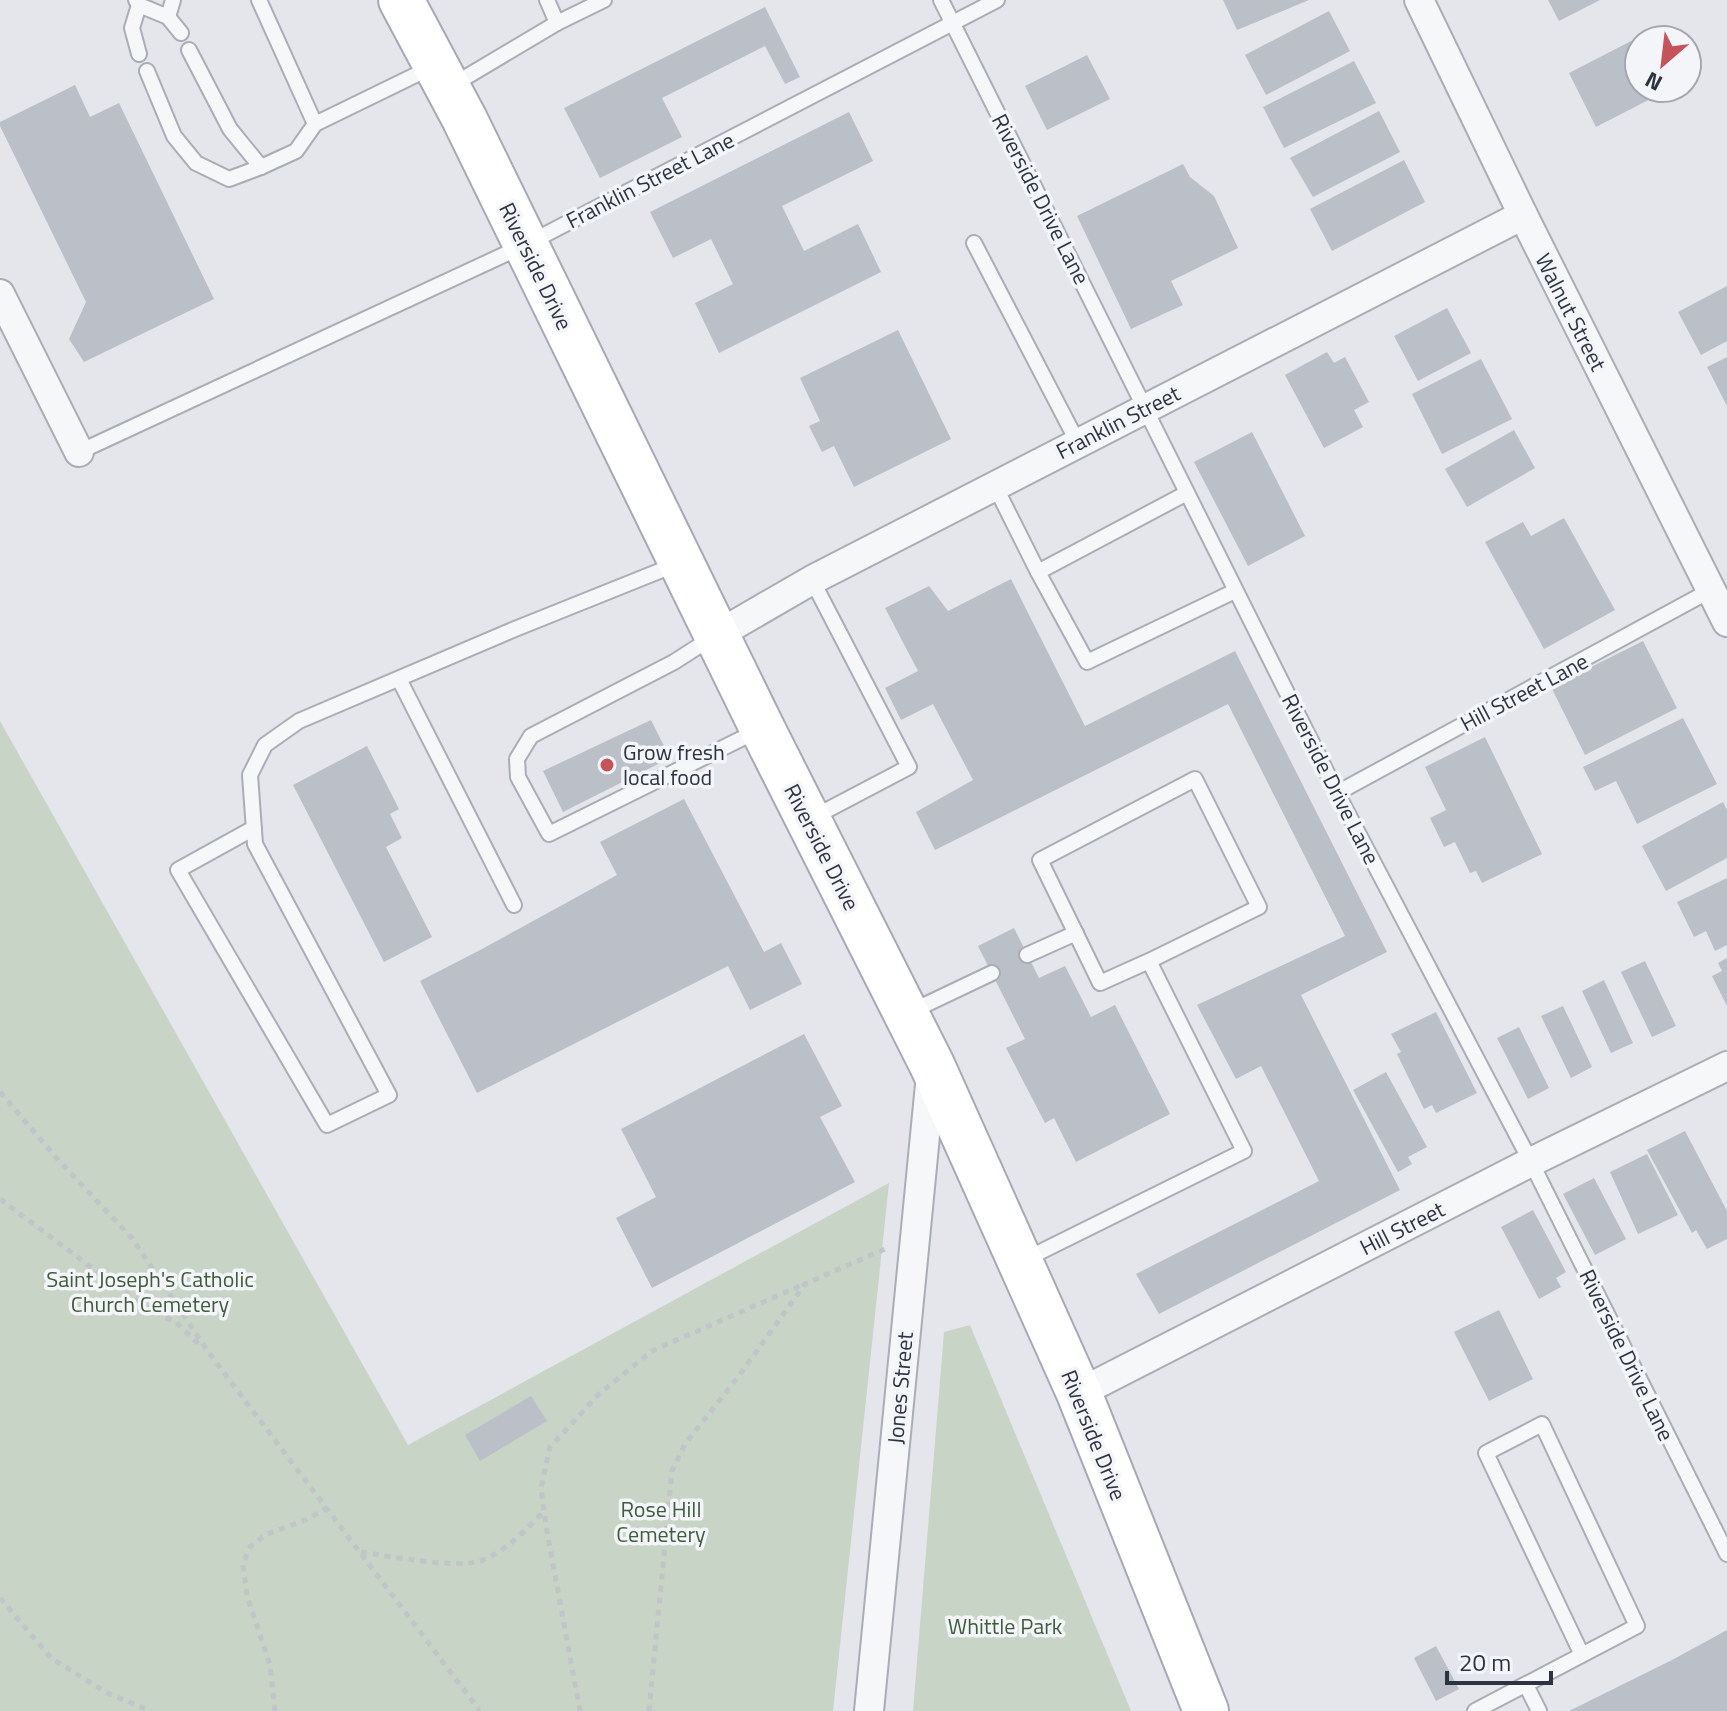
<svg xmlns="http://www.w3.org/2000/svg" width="1727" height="1711" viewBox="0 0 1727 1711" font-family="'Titillium Web',sans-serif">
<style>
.green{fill:#c8d4c5}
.building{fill:#bbbfc7}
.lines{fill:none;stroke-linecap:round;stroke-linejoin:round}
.lane-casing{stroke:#a9adb5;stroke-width:18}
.street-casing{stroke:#a9adb5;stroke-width:32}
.primary-casing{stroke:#a4a9b5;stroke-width:48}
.path{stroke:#c1c4c9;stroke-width:5;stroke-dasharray:6 6;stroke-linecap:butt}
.lane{stroke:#f6f7f9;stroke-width:14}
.street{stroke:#f6f7f9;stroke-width:28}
.primary{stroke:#fff;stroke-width:44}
.poi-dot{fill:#c5535c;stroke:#f3f5f8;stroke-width:3}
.labels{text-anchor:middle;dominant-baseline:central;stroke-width:7;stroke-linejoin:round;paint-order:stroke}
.street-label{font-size:22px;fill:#2c3342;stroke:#f3f5f8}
.poi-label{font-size:22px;fill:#2c3342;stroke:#f3f5f8;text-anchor:start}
.park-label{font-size:22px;fill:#3f5c3b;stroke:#f3f5f8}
</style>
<rect width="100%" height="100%" fill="#e4e6eb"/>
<g class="green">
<polygon points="0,721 408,1445 889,1183 833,1711 0,1711"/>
<polygon points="970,1325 1131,1711 913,1711 944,1332"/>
</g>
<g class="building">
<polygon points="1223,0 1309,0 1237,30"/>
<polygon points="1548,0 1600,0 1559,21"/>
<polygon points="765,7 800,77 785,84 765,46 662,98 682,137 600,178 564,108"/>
<polygon points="1329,11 1350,51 1266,95 1245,55"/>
<polygon points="1637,38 1639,43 1639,88 1662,88 1664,92 1596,127 1569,73"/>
<polygon points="1087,55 1110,99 1047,130 1025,86"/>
<polygon points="1354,61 1376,103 1284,148 1263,107"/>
<polygon points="75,85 90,117 119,103 214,299 84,362 69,339 86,302 0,126 0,122"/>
<polygon points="1379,111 1400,152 1313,197 1290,158"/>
<polygon points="849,112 873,161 782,206 804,251 858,224 881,272 719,353 695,303 733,284 711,239 673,258 650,212"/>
<polygon points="1404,160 1425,202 1332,251 1310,209"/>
<polygon points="1183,164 1190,177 1214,196 1238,248 1171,281 1183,305 1131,329 1077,216"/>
<polygon points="1727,286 1727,341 1701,355 1678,312"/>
<polygon points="1447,308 1471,353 1418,381 1394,336"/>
<polygon points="898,330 951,439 854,487 834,446 822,452 809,426 820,421 800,378"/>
<polygon points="1327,352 1334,363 1345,357 1369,402 1354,410 1363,427 1324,448 1285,375"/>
<polygon points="1727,357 1727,406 1707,367"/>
<polygon points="1481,359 1512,419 1442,454 1412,394"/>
<polygon points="1514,430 1535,468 1467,507 1445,469"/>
<polygon points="1252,432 1305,536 1248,566 1194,462"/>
<polygon points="1564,518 1615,610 1544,649 1485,542 1523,522 1531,536"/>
<polygon points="1011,579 1085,726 1235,651 1387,952 1301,995 1400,1190 1159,1314 1136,1274 1319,1181 1261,1066 1236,1079 1197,1005 1345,936 1228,704 935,850 916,812 973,780 933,704 901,720 885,688 918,671 885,608 929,586 948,611"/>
<polygon points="1643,641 1677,708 1585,755 1551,687"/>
<polygon points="1683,718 1717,784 1637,824 1616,781 1595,791 1583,767"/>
<polygon points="651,720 670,758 563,812 543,771"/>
<polygon points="1485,737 1542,854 1482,883 1476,871 1470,873 1455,842 1444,847 1430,818 1446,810 1425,767"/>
<polygon points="367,746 399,809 390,814 402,838 386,847 432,937 384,962 293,785"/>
<polygon points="684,799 764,952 781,943 802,984 750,1010 728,966 477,1093 420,981 482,949 617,875 600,842"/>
<polygon points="1723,802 1727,810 1727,858 1666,891 1642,846"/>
<polygon points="1727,878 1727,945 1715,951 1706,931 1694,937 1677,902"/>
<polygon points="1014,928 1039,978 1065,966 1091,1017 1115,1005 1170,1114 1076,1162 1054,1118 1045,1123 1006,1048 1025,1039 978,946"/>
<polygon points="1727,958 1727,1006 1712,976 1722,971 1718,963"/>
<polygon points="1645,961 1676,1026 1652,1037 1621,972"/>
<polygon points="1604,980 1633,1043 1611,1053 1582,991"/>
<polygon points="1563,1006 1592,1067 1571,1078 1541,1016"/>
<polygon points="1436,1012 1477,1093 1436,1113 1432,1105 1424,1109 1397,1054 1401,1052 1391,1034"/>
<polygon points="1519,1027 1549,1088 1528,1099 1497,1038"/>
<polygon points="804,1034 842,1106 820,1117 855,1182 652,1288 616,1218 656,1197 621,1129"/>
<polygon points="1386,1072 1427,1147 1408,1157 1412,1164 1398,1172 1353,1090"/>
<polygon points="1685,1131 1727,1211 1727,1239 1707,1249 1696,1230 1692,1233 1647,1150"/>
<polygon points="1647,1154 1678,1215 1638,1234 1610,1172"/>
<polygon points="1594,1178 1626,1239 1595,1255 1563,1194"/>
<polygon points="1533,1210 1566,1272 1556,1278 1561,1287 1539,1299 1501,1227"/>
<polygon points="1499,1310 1533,1379 1489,1401 1454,1332"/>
<polygon points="531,1396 547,1421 480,1461 465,1435"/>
<polygon points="1727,1630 1727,1711 1569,1711 1672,1660"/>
<polygon points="1436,1646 1459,1689 1436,1701 1414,1658"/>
</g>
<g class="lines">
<defs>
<g id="lane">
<polyline points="136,0 139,5 132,28 139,54"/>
<polyline points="259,0 315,124 432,67"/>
<polyline points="547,0 557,23 604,0"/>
<polyline points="941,0 1337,793 1531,1162 1727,1554"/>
<polyline points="139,5 168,17 181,33"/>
<polyline points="168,17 173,0"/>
<polyline points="189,50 230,129 261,167"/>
<polyline points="147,71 174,136 196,163 229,179 261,167 296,151 315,124"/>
<polyline points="451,86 557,23"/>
<polyline points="974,243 1078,443"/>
<polyline points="79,452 525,245 997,0"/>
<polyline points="995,486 1038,572 1087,662 1235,591"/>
<polyline points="1038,572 1187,493"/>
<polyline points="812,580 909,767 812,818"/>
<polyline points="713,637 674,662 531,736 517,759 518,777 549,834 759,730"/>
<polyline points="399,679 514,905"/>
<polyline points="1337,793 1711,590"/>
<polyline points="254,828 178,870 327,1125 389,1095 255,844 250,775 265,745 299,721 515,629 677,564"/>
<polyline points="1027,955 1076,933"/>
<polyline points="910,1012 992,973"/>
<polyline points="1024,1260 1244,1151 1149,961 1259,907 1195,779 1040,860 1100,983 1149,961"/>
<polyline points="1526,1685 1539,1711"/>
<polyline points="1475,1711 1637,1626 1542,1424 1486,1453 1582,1655"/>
</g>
<g id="street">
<polyline points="1419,0 1523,215 1727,622"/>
<polyline points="0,294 79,452"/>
<polyline points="717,635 812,580 1523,215"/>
<polyline points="1079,1393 1531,1162 1727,1066"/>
<polyline points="869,1711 931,1074"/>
</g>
<polyline id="primary" points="401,0 464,118 762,728 932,1065 1079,1393 1206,1711"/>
</defs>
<use href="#lane" class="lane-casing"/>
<use href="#street" class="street-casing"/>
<use href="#primary" class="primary-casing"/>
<g class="path">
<polyline points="0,1092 60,1162 132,1238 209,1353 480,1711"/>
<polyline points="0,1199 139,1303 178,1324 202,1347"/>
<path d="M361 1552C389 1556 455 1569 480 1561 503 1554 528 1528 544 1511"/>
<polyline points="0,1598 51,1658 107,1693 151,1711"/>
<polyline points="275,1711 270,1665 247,1596 243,1564 250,1547 265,1535 305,1520 327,1508"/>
<polyline points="580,1711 546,1526 541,1488 550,1447 599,1394 652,1351 804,1284"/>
<polyline points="649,1711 672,1471 685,1444 738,1377 805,1284 885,1249"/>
</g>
<use href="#lane" class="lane"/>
<use href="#street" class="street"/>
<use href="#primary" class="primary"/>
</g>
<circle class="poi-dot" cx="607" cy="765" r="8"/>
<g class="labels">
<g class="street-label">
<text transform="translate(650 180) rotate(-27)">Franklin Street Lane</text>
<text transform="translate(1041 199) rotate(63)">Riverside Drive Lane</text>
<text transform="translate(536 266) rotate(64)">Riverside Drive</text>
<text transform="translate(1571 312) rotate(63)">Walnut Street</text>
<text transform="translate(1118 422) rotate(-27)">Franklin Street</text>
<text transform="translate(1524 692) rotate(-28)">Hill Street Lane</text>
<text transform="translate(1331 779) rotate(63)">Riverside Drive Lane</text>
<text transform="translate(822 847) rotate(63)">Riverside Drive</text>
<text transform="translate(1402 1228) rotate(-27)">Hill Street</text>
<text transform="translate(1627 1355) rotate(64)">Riverside Drive Lane</text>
<text transform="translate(900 1388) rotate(-85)">Jones Street</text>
<text transform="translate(1094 1435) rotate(68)">Riverside Drive</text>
</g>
<g class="poi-label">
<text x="623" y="752">Grow fresh<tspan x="623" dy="25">local food</tspan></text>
</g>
<g class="park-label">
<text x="150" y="1279">Saint Joseph's Catholic<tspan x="150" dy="25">Church Cemetery</tspan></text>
<text x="661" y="1509">Rose Hill<tspan x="661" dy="25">Cemetery</tspan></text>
<text x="1005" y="1626">Whittle Park</text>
</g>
</g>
<g transform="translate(1663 64) rotate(208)"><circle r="38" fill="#f3f5f8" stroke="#a3a7af" stroke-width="2"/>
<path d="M0-6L14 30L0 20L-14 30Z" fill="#c5535c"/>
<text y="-12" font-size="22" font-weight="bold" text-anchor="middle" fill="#2c3342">N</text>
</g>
<path d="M1447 1671v12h104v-12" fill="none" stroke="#2c3342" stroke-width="4"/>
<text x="1459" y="1671" font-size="24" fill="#2c3342" stroke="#f3f5f8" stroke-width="6" paint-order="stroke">20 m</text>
</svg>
